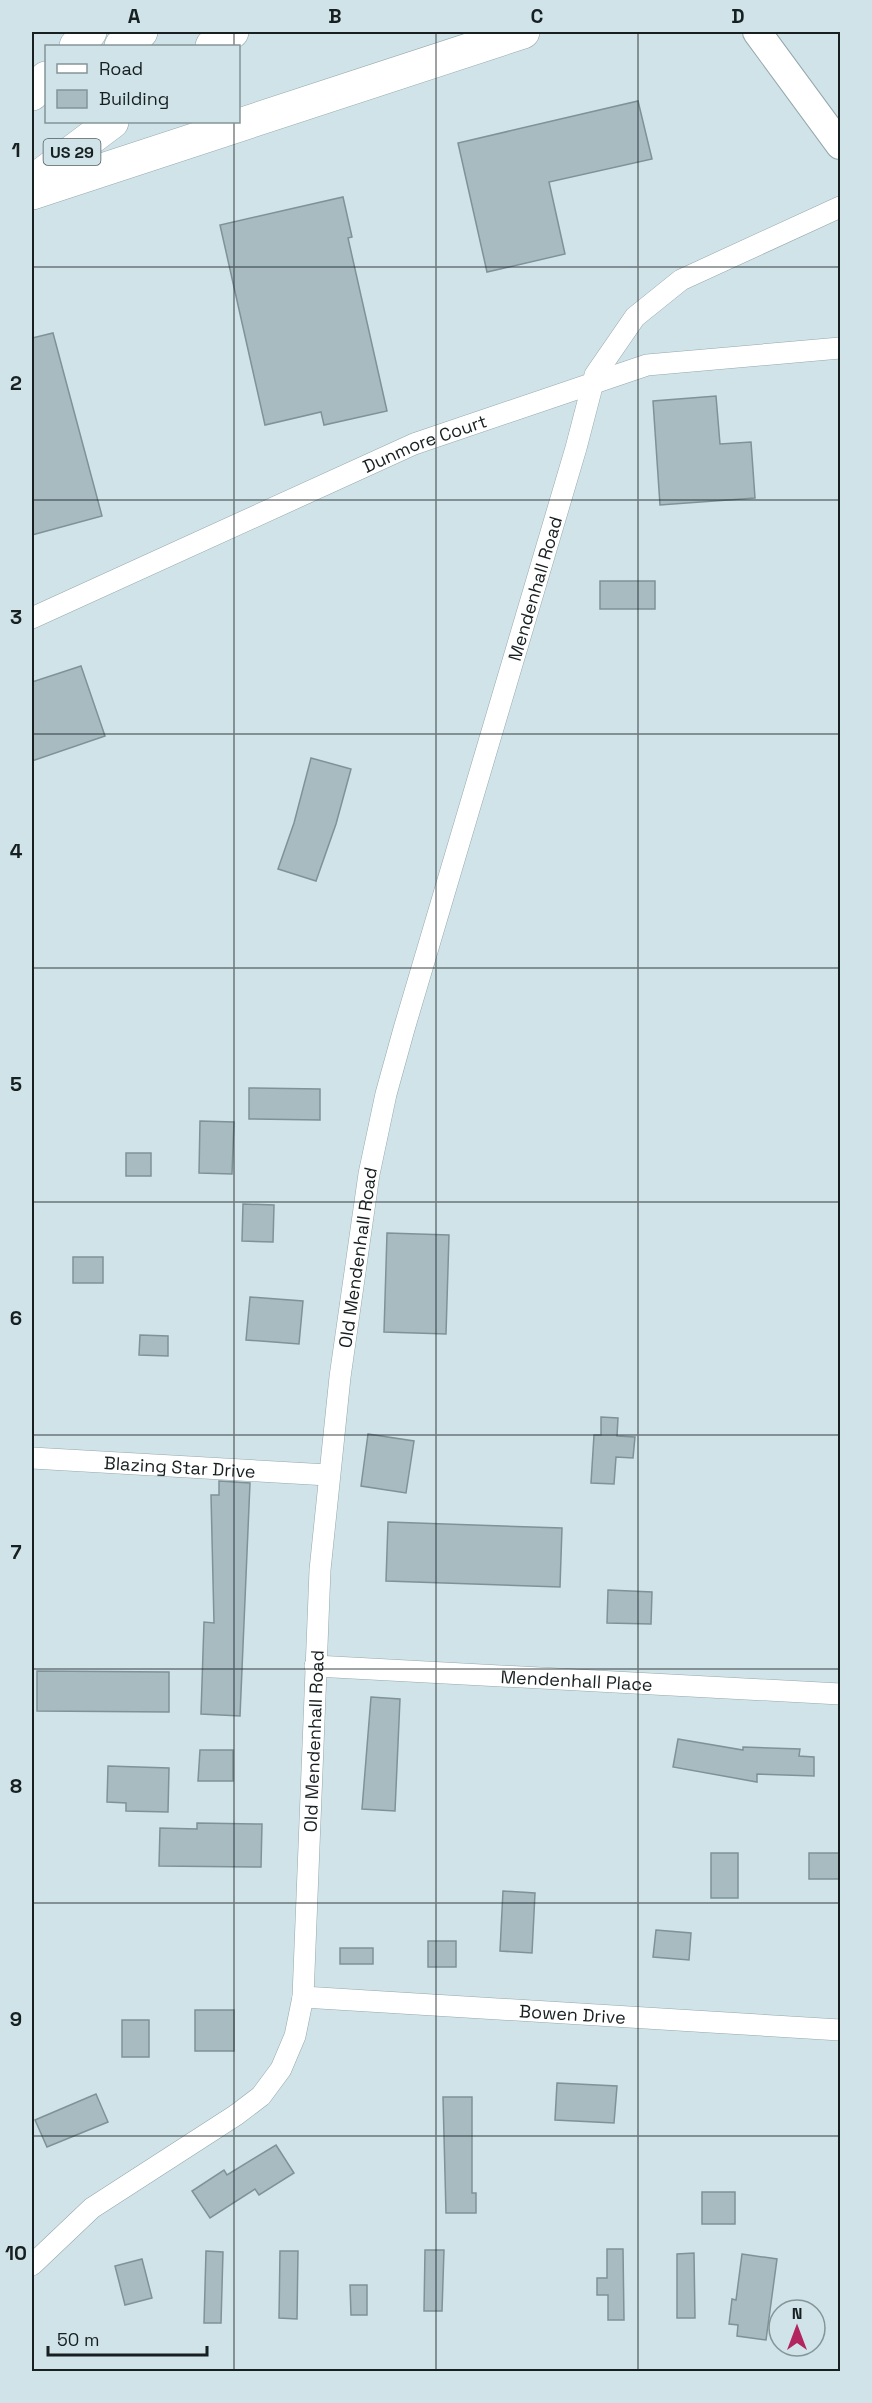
<svg xmlns="http://www.w3.org/2000/svg" width="872" height="2403" viewBox="0 0 872 2403" font-family="'Space Grotesk',sans-serif">
<style>
.building{fill:#a7bbc0;stroke:#7f9297;stroke-width:1.5}
.lines{fill:none;stroke-linecap:round;stroke-linejoin:round}
.minor-casing{stroke:#94a8ac;stroke-width:22}
.secondary-casing{stroke:#94a8ac;stroke-width:30}
.motorway-casing{stroke:#94a8ac;stroke-width:34}
.minor{stroke:#fff;stroke-width:21}
.secondary{stroke:#fff;stroke-width:28}
.motorway{stroke:#fff;stroke-width:33}
.grid{fill:none;stroke:#171f20;stroke-width:1.5;stroke-opacity:0.55}
.labels{text-anchor:middle;dominant-baseline:central;stroke-width:4.5;stroke-linejoin:round;paint-order:stroke}
.shield{fill:#cfe3e8;stroke:#4e5a5c;stroke-width:1.5}
.shield-label{font-size:16px;font-weight:bold;fill:#171f20}
.street-label{font-size:18px;fill:#171f20;stroke:#cfe3e8}
.neatline{fill:none;stroke:#171f20;stroke-width:2}
.grid-label{font-size:20px;text-anchor:middle;font-weight:bold;fill:#171f20}
</style>
<rect width="100%" height="100%" fill="#cfe3e8"/>
<g class="building">
<polygon points="638,101 652,159 549,182 565,254 487,272 458,143"/>
<polygon points="343,197 352,237 348,238 387,411 324,425 321,412 265,425 220,225"/>
<polygon points="53,333 102,516 32,535 32,338"/>
<polygon points="716,396 720,444 751,442 755,498 660,505 653,401"/>
<rect x="600" y="581" width="55" height="28"/>
<polygon points="81,666 105,736 32,761 32,682"/>
<polygon points="311,758 351,769 336,824 316,881 278,869 294,823"/>
<polygon points="249,1088 320,1089 320,1120 249,1119"/>
<polygon points="200,1121 234,1122 232,1174 199,1173"/>
<rect x="126" y="1153" width="25" height="23"/>
<polygon points="243,1204 274,1205 273,1242 242,1241"/>
<polygon points="387,1233 449,1235 446,1334 384,1332"/>
<rect x="73" y="1257" width="30" height="26"/>
<polygon points="250,1297 303,1301 299,1344 246,1340"/>
<polygon points="140,1335 168,1336 168,1356 139,1355"/>
<polygon points="601,1417 618,1418 617,1436 635,1437 633,1458 616,1457 614,1484 591,1483 594,1435 601,1435"/>
<polygon points="368,1434 414,1441 406,1493 361,1486"/>
<polygon points="219,1481 250,1483 240,1716 201,1714 204,1622 214,1623 211,1495 219,1495"/>
<polygon points="388,1522 562,1528 560,1587 386,1581"/>
<polygon points="608,1590 652,1592 651,1624 607,1623"/>
<polygon points="37,1671 169,1672 169,1712 37,1711"/>
<polygon points="371,1697 400,1699 395,1811 362,1809"/>
<polygon points="678,1739 743,1750 743,1747 800,1749 799,1756 814,1757 814,1776 757,1774 757,1782 673,1767"/>
<polygon points="200,1750 233,1750 233,1781 198,1781"/>
<polygon points="108,1766 169,1768 168,1812 126,1811 126,1803 107,1802"/>
<polygon points="197,1823 262,1824 261,1867 159,1866 160,1828 197,1829"/>
<rect x="711" y="1853" width="27" height="45"/>
<rect x="809" y="1853" width="31" height="26"/>
<polygon points="503,1891 535,1893 532,1953 500,1951"/>
<polygon points="656,1930 691,1933 689,1960 653,1957"/>
<rect x="428" y="1941" width="28" height="26"/>
<rect x="340" y="1948" width="33" height="16"/>
<rect x="195" y="2010" width="39" height="41"/>
<rect x="122" y="2020" width="27" height="37"/>
<polygon points="557,2083 617,2086 614,2123 555,2120"/>
<polygon points="96,2094 108,2122 47,2147 35,2120"/>
<polygon points="443,2097 472,2097 472,2193 476,2193 476,2213 446,2213"/>
<polygon points="276,2145 294,2173 259,2195 255,2189 210,2218 192,2191 224,2170 227,2175"/>
<rect x="702" y="2192" width="33" height="32"/>
<polygon points="607,2249 623,2249 624,2320 608,2320 608,2295 597,2295 597,2278 607,2278"/>
<polygon points="425,2250 444,2250 442,2311 424,2311"/>
<polygon points="206,2251 223,2252 221,2323 204,2323"/>
<polygon points="280,2251 298,2251 297,2319 279,2318"/>
<polygon points="694,2253 695,2318 677,2318 677,2254"/>
<polygon points="742,2254 777,2259 766,2340 737,2336 738,2325 729,2324 732,2299 736,2300"/>
<polygon points="142,2259 152,2298 125,2305 115,2266"/>
<polygon points="350,2285 367,2285 367,2315 351,2315"/>
</g>
<g class="lines">
<defs>
<g id="minor">
<path id="s1" d="M32 618 414 444 647 365 840 348"/>
<path id="s2" d="M32 1458 328 1475"/>
<path id="s3" d="M315 1666 840 1694"/>
<path id="s4" d="M303 1997 840 2030"/>
<path id="s5" d="M32 2265 92 2208 236 2115 261 2096 281 2069 295 2036 303 1997 320 1570 340 1377 369 1174 386 1094 404 1029 576 448 595 375 635 317 681 280 840 207"/>
</g>
<polyline id="secondary" points="757,32 840,145"/>
<g id="motorway">
<polyline points="76,46 90,32"/>
<polyline points="121,46 141,32"/>
<polyline points="212,46 232,32"/>
<polyline points="32,94 46,78"/>
<polyline points="32,182 112,122"/>
<polyline points="32,193 523,32"/>
</g>
</defs>
<use href="#minor" class="minor-casing"/>
<use href="#secondary" class="secondary-casing"/>
<use href="#motorway" class="motorway-casing"/>
<use href="#minor" class="minor"/>
<use href="#secondary" class="secondary"/>
<use href="#motorway" class="motorway"/>
</g>
<path class="grid" d="M234 32V46M436 32V2372M638 32V2372M234 122V2372M32 267H840M32 500H840M32 734H840M32 968H840M32 1202H840M32 1435H840M32 1669H840M32 1903H840M32 2136H840"/>
<g class="labels">
<rect class="shield" x="43.5" y="139" width="57" height="26" rx="4.5"/>
<g class="shield-label">
<text x="72" y="152">US 29</text>
</g>
<g class="street-label">
<text stroke="none"><textPath href="#s1" startOffset="430">Dunmore Court</textPath></text>
<text stroke="none"><textPath href="#s5" startOffset="1830">Mendenhall Road</textPath></text>
<text stroke="none"><textPath href="#s5" startOffset="1137">Old Mendenhall Road</textPath></text>
<text stroke="none"><textPath href="#s2" startOffset="148">Blazing Star Drive</textPath></text>
<text stroke="none"><textPath href="#s3" startOffset="262">Mendenhall Place</textPath></text>
<text stroke="none"><textPath href="#s5" startOffset="651">Old Mendenhall Road</textPath></text>
<text stroke="none"><textPath href="#s4" startOffset="270">Bowen Drive</textPath></text>
</g>
</g>
<rect width="872" height="2403" fill="none" stroke="#cfe3e8" stroke-width="66"/>
<rect x="45" y="45" width="195" height="78" fill="#cfe3e8" stroke="#859598" stroke-width="1.5"/>
<rect x="57" y="64" width="30" height="9" fill="#ffffff" stroke="#859598" stroke-width="1.5"/>
<text x="99" y="75" font-size="18" fill="#171f20">Road</text>
<rect x="57" y="90" width="30" height="18" fill="#a7bbc0" stroke="#859598" stroke-width="1.5"/>
<text x="99" y="105" font-size="18" fill="#171f20">Building</text>
<g transform="translate(797 2328)"><circle r="28" fill="#cfe3e8" stroke="#859598" stroke-width="1.5"/>
<path d="M0-4.5L10 22L0 15L-10 22Z" fill="#b2255e"/>
<text y="-9" font-size="16" font-weight="bold" text-anchor="middle" fill="#171f20">N</text>
</g>
<path d="M48 2346v9h159v-9" fill="none" stroke="#171f20" stroke-width="3"/>
<text x="57" y="2346" font-size="18" fill="#171f20" stroke="#cfe3e8" stroke-width="4.5" paint-order="stroke">50 m</text>
<rect x="33" y="33" width="806" height="2337" class="neatline"/>
<g class="grid-label">
<text x="134" y="23">A</text>
<text x="335" y="23">B</text>
<text x="537" y="23">C</text>
<text x="738" y="23">D</text>
<text x="16" y="157">1</text>
<text x="16" y="390">2</text>
<text x="16" y="624">3</text>
<text x="16" y="858">4</text>
<text x="16" y="1091">5</text>
<text x="16" y="1325">6</text>
<text x="16" y="1559">7</text>
<text x="16" y="1793">8</text>
<text x="16" y="2026">9</text>
<text x="16" y="2260">10</text>
</g>
</svg>
